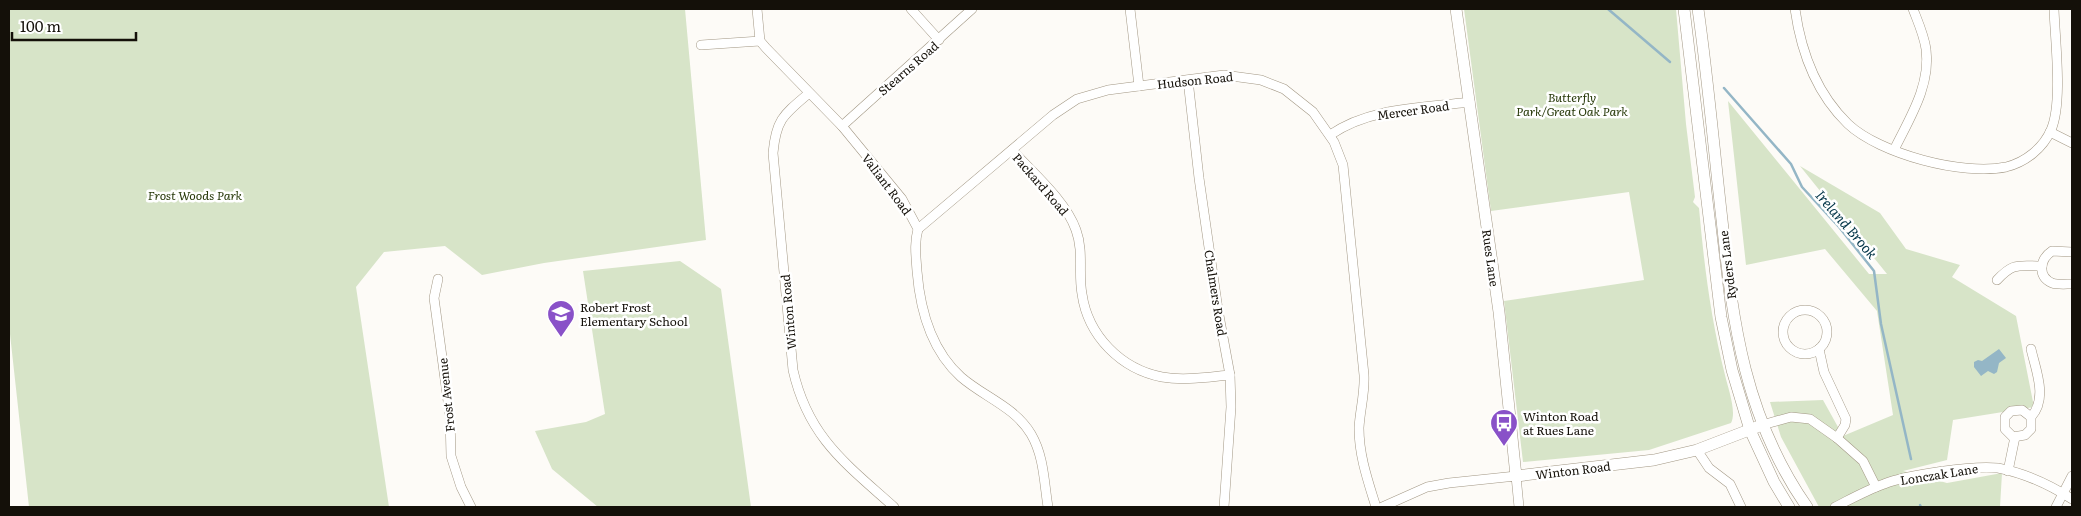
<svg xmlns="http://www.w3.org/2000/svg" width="2081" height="516" viewBox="0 0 2081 516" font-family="Literata,serif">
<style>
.green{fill:#d7e4c8}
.water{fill:#94b6c6}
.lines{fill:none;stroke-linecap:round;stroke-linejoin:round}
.stream{stroke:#94b6c6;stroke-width:2.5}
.street-casing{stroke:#a29784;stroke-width:10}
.secondary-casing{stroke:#a29784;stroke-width:12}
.street{stroke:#fff;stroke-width:9}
.secondary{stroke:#fff;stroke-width:11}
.labels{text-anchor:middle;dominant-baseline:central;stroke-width:5;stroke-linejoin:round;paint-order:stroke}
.street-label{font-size:12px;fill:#141009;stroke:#fff}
.park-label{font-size:12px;font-style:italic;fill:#263808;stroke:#fff}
.poi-label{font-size:12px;fill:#141009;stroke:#fff;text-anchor:start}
.water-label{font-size:14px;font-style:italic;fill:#023447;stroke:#fff}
</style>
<rect width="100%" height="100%" fill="#fdfbf7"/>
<g class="green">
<polygon points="9,9 685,9 706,240 544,263 482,275 445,246 384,252 356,287 389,507 29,507 9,325"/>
<path d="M1464 9H1676L1686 124 1695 197 1693 202 1699 208C1704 265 1711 320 1725 375 1728 388 1737 412 1731 423L1649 450 1523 462 1504 301 1644 280 1629 192 1491 211Z"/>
<polygon points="1728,101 1869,274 1887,274 1800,166 1880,213 1906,249 1960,265 1952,277 2016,316 2034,407 1953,420 1947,460 1903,471 1947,483 2002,473 2000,507 1819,507 1781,437 1770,402 1823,400 1843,436 1893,415 1877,311 1825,249 1746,265"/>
<polygon points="680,261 721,289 751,507 598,507 552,469 535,431 586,422 605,414 583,271"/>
</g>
<polygon class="water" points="1999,349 2006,358 1999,363 1997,372 1994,374 1988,371 1981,376 1974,367 1974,362 1978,360 1982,361"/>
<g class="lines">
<g class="stream">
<polyline points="1608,9 1670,62"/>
<polyline points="1724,88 1791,164 1802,187 1839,227 1874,271 1881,324 1911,459"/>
<polyline points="1920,505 1921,507"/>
</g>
<defs>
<g id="street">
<path d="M757 9 760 41 766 48 842 126 902 199 918 229C914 244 916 256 917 271 920 309 931 350 961 377 984 397 1015 407 1031 434 1044 456 1044 482 1048 507"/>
<polyline points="911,9 939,40"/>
<polyline points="1130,9 1139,86"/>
<path d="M1795 9C1801 52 1816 93 1848 124 1880 154 1963 176 2006 167 2026 162 2043 148 2051 130 2063 103 2055 40 2054 9"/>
<polyline points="701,45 760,41"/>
<polyline points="1188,80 1199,178 1218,310 1230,375 1231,407 1224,507"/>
<path d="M808 94C783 115 776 120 773 153L793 370C808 437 846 464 894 507"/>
<polyline points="842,126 972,9"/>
<polyline points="2050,132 2072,143"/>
<path d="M1330 135C1370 107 1423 108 1470 102"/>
<path d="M1012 150C1033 173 1066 201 1076 230 1084 252 1078 273 1082 294 1088 336 1121 369 1162 377 1184 381 1208 377 1230 375"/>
<path d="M1894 150C1909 119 1931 86 1926 49 1924 35 1918 22 1913 9"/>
<path d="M918 229 1053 115 1077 99 1108 90 1224 75 1261 80 1284 89 1313 112 1334 142 1343 165 1364 375C1365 393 1360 410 1359 428 1359 456 1368 481 1376 507"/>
<path d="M2072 252 2052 251C2040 259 2037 276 2052 283 2058 285 2066 284 2072 284"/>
<polyline points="438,279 434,298 450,416 451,456 461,487 471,507"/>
<path d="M1997 280C2014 262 2018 266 2042 266"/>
<circle cx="1805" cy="332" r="22"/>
<polyline points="1819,349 1824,372 1846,419 1845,425 1837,438"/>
<path d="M2031 417 2022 410 2011 411 2005 417V429L2013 437 2025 435 2031 429V417C2048 398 2036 371 2031 349"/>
<polyline points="1762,425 1791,417 1810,419 1837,438 1863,461 1876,487"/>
<polyline points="1697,450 1709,468 1730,484 1741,507"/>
<polyline points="2008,471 2015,437"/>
<polyline points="1382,507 1427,487 1449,483 1516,476 1519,507"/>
<path d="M1835 507C1851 499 1867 490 1884 484 1906 475 1974 465 1998 468 2024 473 2050 485 2072 499"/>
<polyline points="2056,507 2072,476"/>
</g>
<g id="secondary">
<polyline points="1456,9 1499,312 1516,476 1654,460 1697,450 1762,425"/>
<polyline points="1684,9 1721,317 1732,370 1750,430 1774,482 1789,507"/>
<path d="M1698 9C1708 79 1714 150 1722 220 1733 325 1745 418 1807 507"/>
</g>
</defs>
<use href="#street" class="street-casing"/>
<use href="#secondary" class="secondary-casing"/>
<use href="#street" class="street"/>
<use href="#secondary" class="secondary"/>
</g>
<defs>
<symbol id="school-pin" viewBox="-11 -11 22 30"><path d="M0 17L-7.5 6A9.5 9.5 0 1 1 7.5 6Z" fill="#8951c8" stroke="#fff"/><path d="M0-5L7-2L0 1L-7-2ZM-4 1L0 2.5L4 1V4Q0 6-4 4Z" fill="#fff"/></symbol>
<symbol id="bus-pin" viewBox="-11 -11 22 30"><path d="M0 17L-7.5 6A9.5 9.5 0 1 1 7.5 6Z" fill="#8951c8" stroke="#fff"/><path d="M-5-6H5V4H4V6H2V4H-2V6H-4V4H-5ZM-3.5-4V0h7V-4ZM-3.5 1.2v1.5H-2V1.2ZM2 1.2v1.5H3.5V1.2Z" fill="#fff"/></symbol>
</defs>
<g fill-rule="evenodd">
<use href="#school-pin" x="545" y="298" width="32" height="43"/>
<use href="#bus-pin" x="1488" y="407" width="32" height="43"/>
</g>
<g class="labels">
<g class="street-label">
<text transform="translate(908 68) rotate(-41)">Stearns Road</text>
<text transform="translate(1195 80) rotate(-6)">Hudson Road</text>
<text transform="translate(1413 110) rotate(-8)">Mercer Road</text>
<text transform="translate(887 184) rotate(53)">Valiant Road</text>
<text transform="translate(1041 184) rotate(49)">Packard Road</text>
<text transform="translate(1491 258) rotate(82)">Rues Lane</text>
<text transform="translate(1727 265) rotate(-97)">Ryders Lane</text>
<text transform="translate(1216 293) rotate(81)">Chalmers Road</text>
<text transform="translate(788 312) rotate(-95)">Winton Road</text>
<text transform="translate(446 395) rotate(-96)">Frost Avenue</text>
<text transform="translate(1573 470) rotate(-7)">Winton Road</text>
<text transform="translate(1939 474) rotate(-9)">Lonczak Lane</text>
</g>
<g class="park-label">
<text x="1572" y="97">Butterfly<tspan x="1572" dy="14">Park/Great Oak Park</tspan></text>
<text x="195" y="195">Frost Woods Park</text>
</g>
<g class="poi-label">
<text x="580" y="307">Robert Frost<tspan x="580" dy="14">Elementary School</tspan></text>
<text x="1523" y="416">Winton Road<tspan x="1523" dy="14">at Rues Lane</tspan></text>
</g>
<g class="water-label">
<text transform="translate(1847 224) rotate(49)">Ireland Brook</text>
</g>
</g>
<rect width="2081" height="516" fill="none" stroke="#141009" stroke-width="20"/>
<path d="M12 32v8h124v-8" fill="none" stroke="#141009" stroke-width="2.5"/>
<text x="20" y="32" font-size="15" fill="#141009" stroke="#ffffff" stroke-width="4" paint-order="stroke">100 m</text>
</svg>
